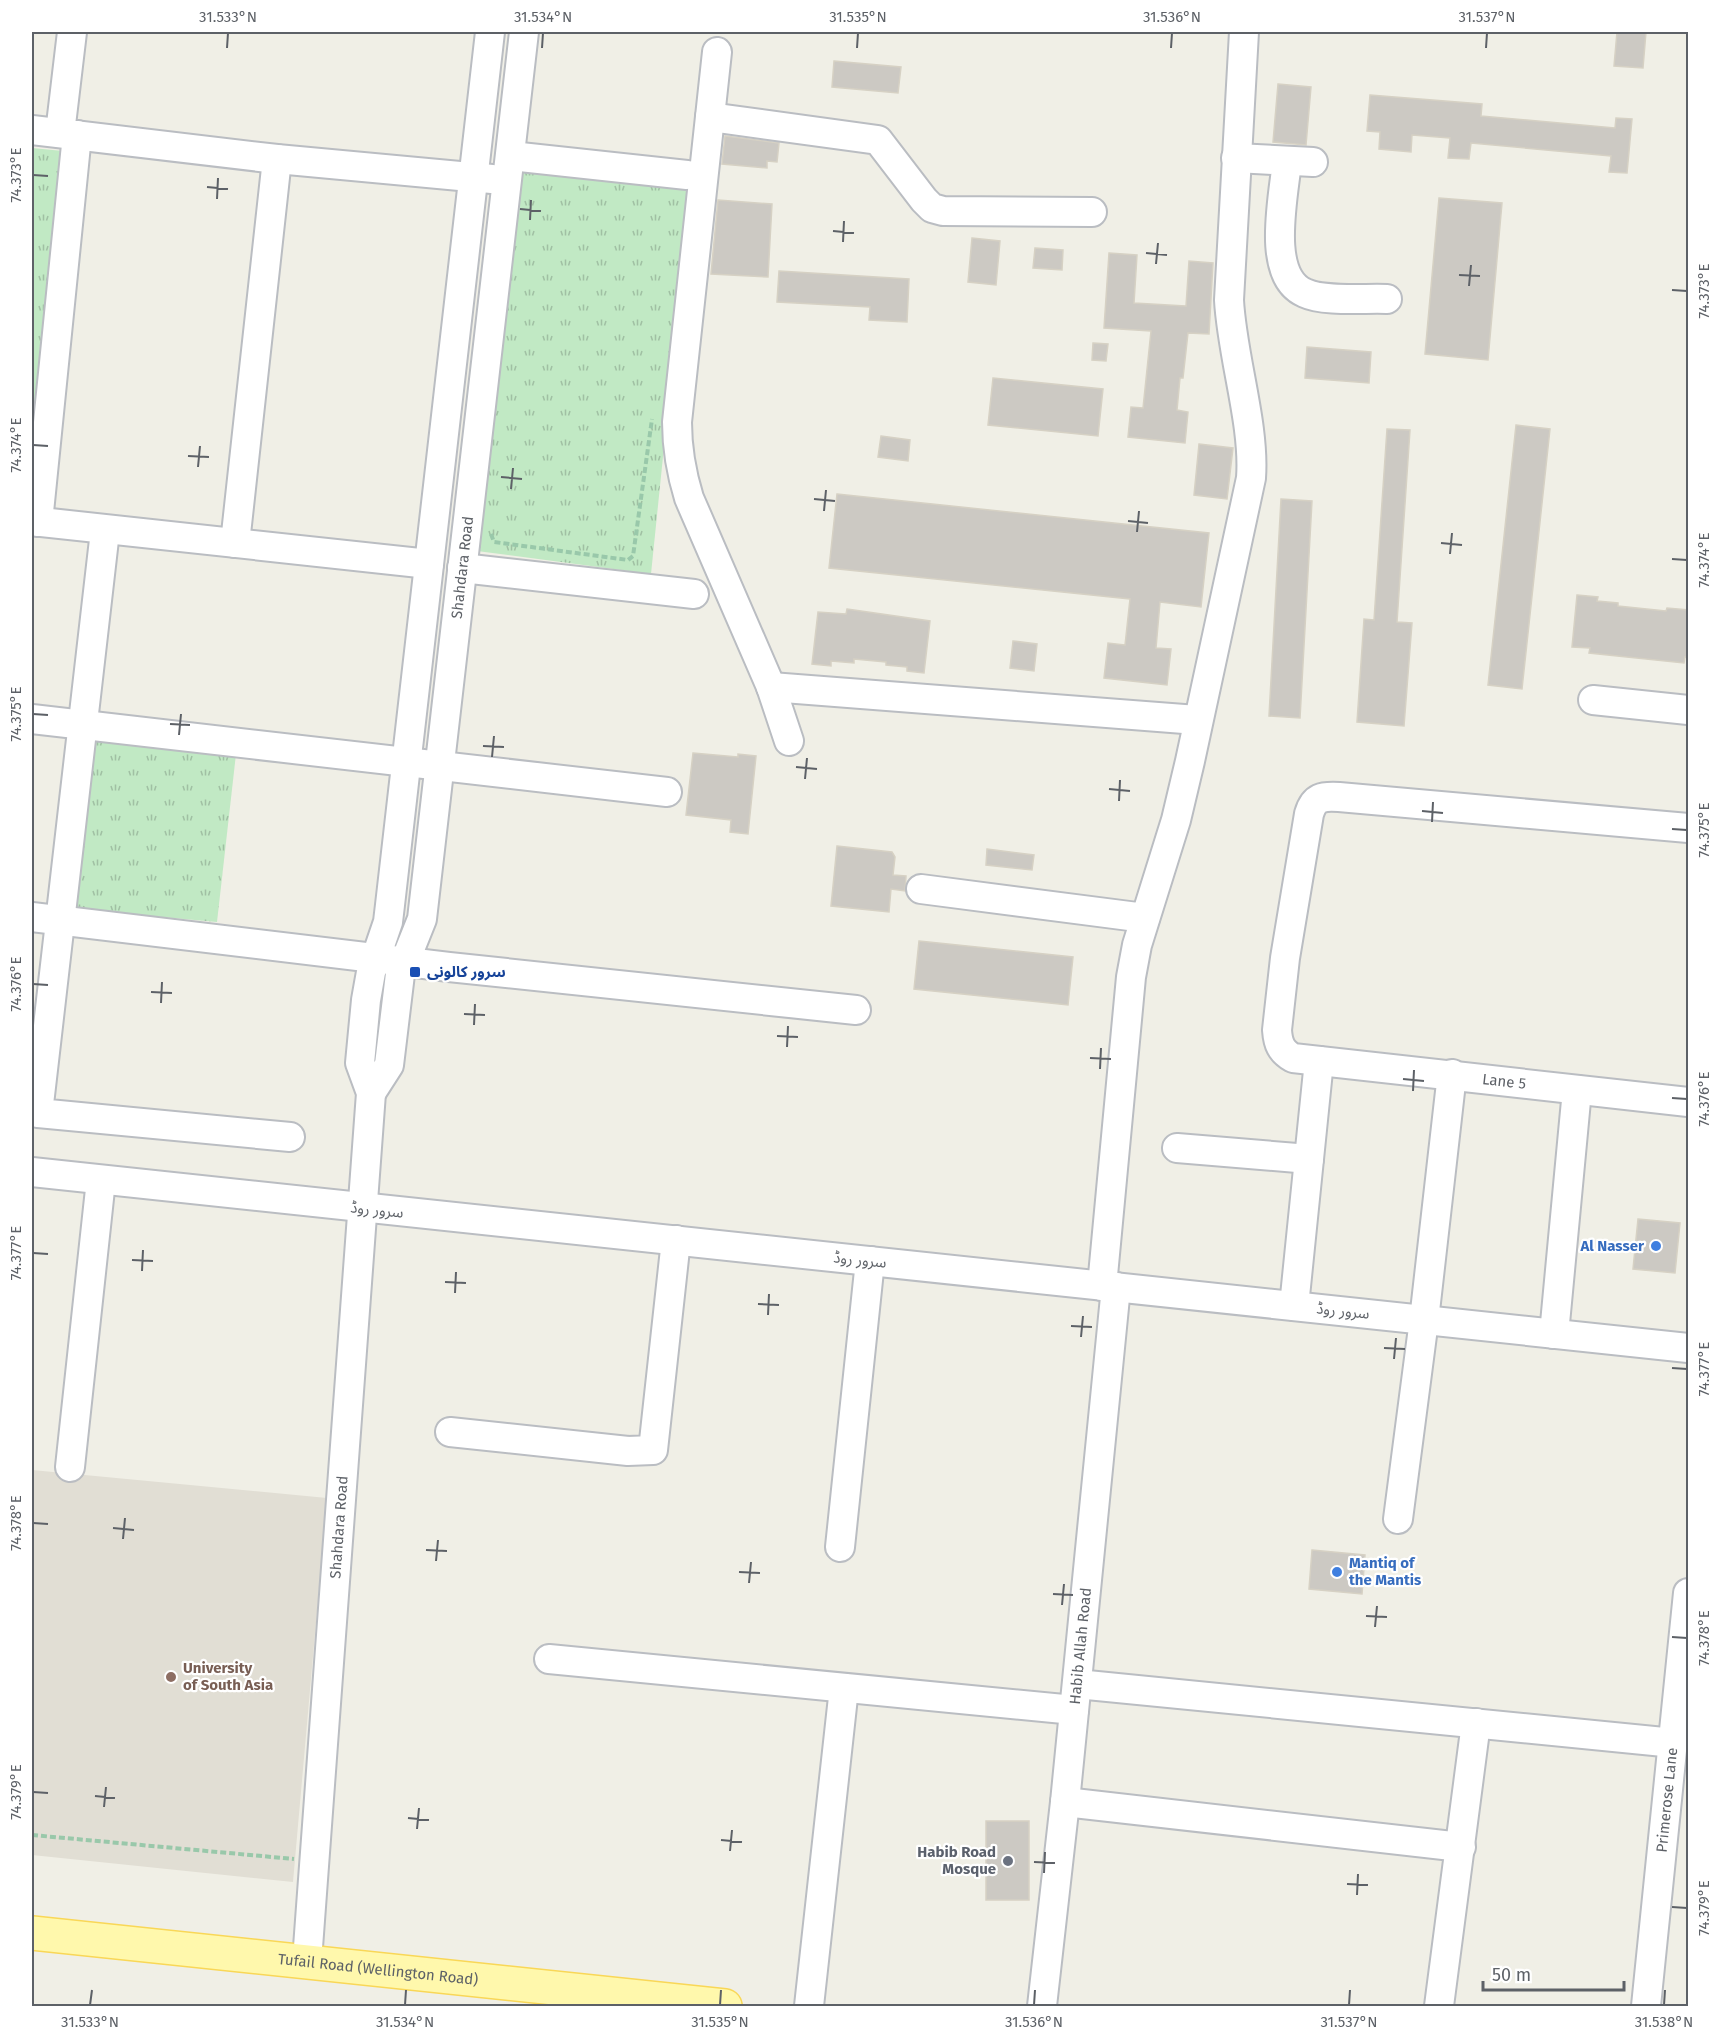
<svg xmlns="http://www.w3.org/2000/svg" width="1720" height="2038" viewBox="0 0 1720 2038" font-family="'Fira Sans','Noto Sans Arabic',sans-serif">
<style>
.education{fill:#e1ded4}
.grass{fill:url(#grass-tufts)}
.building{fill:#ccc9c3;stroke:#d6d1c4;stroke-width:1.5}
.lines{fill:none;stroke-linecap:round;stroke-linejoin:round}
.minor-casing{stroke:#babdc2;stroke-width:32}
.major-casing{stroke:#f9d757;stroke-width:36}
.path{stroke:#99c8aa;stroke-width:4;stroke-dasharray:6 3;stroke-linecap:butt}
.minor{stroke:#fff;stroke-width:28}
.major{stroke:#fff8ac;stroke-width:33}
.ticks{fill:none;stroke:#5d6167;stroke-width:2}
.transit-dot{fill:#1a4fb4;stroke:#fff;stroke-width:2}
.shop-dot{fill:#3f7fe0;stroke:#fff;stroke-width:2}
.education-dot{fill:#8d6e63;stroke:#fff;stroke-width:2}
.worship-dot{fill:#6b7280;stroke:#fff;stroke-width:2}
.labels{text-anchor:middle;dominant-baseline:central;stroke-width:4.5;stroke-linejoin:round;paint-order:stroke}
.street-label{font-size:15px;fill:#5d6167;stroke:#fff}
.transit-label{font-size:15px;font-weight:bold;fill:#164399;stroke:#fff;text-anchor:start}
.shop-label{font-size:15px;font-weight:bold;fill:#366cbe;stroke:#fff;text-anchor:end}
.education-label{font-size:15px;font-weight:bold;fill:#785e54;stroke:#fff;text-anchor:start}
.worship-label{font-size:15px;font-weight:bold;fill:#5b616d;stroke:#fff;text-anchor:end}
.neatline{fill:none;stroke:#5d6167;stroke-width:2}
.ticks-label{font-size:15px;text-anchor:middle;fill:#5d6167}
</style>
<defs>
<pattern id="grass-tufts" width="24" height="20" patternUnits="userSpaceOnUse" patternTransform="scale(1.5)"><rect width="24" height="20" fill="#c1e9c4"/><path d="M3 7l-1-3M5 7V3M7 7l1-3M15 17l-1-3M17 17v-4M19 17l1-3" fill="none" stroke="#a0c0a3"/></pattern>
</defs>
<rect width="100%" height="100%" fill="#f0efe6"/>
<polygon class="education" points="32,1470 327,1498 293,1882 32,1855"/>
<g class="grass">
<polygon points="32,148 63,151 32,447"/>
<polygon points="519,168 691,183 651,574 477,551"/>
<polygon points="91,739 236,754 217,922 74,909"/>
</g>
<g class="building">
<polygon points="1617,32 1646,32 1643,68 1614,66"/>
<polygon points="834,61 901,67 898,93 832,87"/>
<polygon points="1278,84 1311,87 1306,145 1273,142"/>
<polygon points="1370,95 1482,104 1481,116 1615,128 1616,118 1632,119 1627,173 1609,172 1611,156 1471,143 1469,159 1448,158 1450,138 1412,135 1411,152 1379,149 1380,132 1367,131"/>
<polygon points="725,136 779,143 777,162 767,161 767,168 722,164"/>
<polygon points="1439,198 1502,203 1488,360 1425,354"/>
<polygon points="718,200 772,204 768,277 711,274"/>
<polygon points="972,238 1000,241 996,285 968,282"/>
<polygon points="1035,248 1063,250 1062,270 1033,268"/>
<polygon points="1109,253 1137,255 1134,303 1186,306 1189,261 1213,263 1209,334 1188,333 1183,378 1180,378 1177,410 1188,412 1185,443 1128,437 1131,407 1143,408 1151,331 1104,328"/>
<polygon points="779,271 909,279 907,322 869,320 870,307 777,302"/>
<polygon points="1093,343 1108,344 1106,361 1092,360"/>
<polygon points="1307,347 1371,352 1369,383 1305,378"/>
<polygon points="993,378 1103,389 1098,436 988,425"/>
<polygon points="1516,425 1550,429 1522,689 1488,685"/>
<polygon points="1387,429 1410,430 1397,622 1412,623 1404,726 1357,722 1364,619 1374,620"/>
<polygon points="881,436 910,440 908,461 878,457"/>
<polygon points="1199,444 1233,448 1227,499 1194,495"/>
<polygon points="837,494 1209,533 1201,607 1160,602 1156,648 1171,649 1167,685 1104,678 1108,643 1125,645 1130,599 829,568"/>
<polygon points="1281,499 1312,501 1300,718 1269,716"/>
<polygon points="1577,595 1598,597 1597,601 1618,603 1618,606 1666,611 1667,608 1689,610 1689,658 1685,657 1684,663 1589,653 1590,648 1572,647"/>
<polygon points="847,609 930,621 924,673 907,671 907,667 886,665 886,662 854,659 854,663 831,661 831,666 812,664 818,612 846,614"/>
<polygon points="1013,641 1037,644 1034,671 1010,668"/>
<polygon points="693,753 738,757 738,754 756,756 748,834 730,832 731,820 686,815"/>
<polygon points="837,846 892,852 895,857 893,875 906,876 905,891 891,889 889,912 831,906"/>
<polygon points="987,849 1034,855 1032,870 986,865"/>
<polygon points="919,941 1073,957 1068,1005 914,989"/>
<polygon points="1638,1219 1680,1223 1675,1273 1633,1269"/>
<polygon points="1312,1550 1365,1555 1362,1594 1309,1589"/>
<rect x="986" y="1821" width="43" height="79"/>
</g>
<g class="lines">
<defs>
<g id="minor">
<path d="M717 52 677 422C677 449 681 472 689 498L771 687 789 741"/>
<polyline points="710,117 878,140 924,200 932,208 943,211 1092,212"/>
<polyline points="32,130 277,159 492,179"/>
<polyline points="60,133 72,32"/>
<polyline points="511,156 687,175"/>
<polyline points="1236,158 1313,162"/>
<path d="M1287 161C1284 195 1265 276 1305 293 1324 302 1365 298 1387 299"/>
<polyline points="32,521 429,564"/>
<polyline points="38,522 77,135"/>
<polyline points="105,531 38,1113 290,1137"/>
<polyline points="235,543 277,159"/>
<polyline points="462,568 694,594"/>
<polyline points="771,687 1197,720"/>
<polyline points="1593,700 1688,710"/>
<polyline points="32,719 667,792"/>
<path id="s1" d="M1688 828 1339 797C1322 796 1314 797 1309 814L1285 958 1277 1030C1278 1044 1281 1051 1293 1058L1688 1102"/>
<polyline points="921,889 1145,918"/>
<polyline points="32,917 449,967 856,1010"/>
<path id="s2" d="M371 1093 389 1065 400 974 422 919 524 32"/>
<polyline points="1177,1148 1309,1159"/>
<polyline points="32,1172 1688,1348"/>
<path d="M1102 1286 1131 977 1137 945 1176 820 1190 761 1251 478C1255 424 1232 357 1229 300L1244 32"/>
<polyline points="1294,1306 1319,1061"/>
<polyline points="1554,1334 1577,1090"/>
<polyline points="450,1432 628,1451 653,1450 676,1240"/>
<polyline points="70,1467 101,1180"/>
<polyline points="1398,1519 1424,1320 1452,1074"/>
<polyline points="840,1547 870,1261"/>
<polyline points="549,1659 1074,1710"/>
<polyline points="1077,1684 1674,1743"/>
<polyline points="1065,1802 1461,1847"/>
<path id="s3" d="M307 1961 371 1093 360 1063 366 1000 371 972 388 922 390 905 490 32"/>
<polyline points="809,2006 844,1688"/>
<path id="s4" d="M1042 2006 1065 1802 1116 1287"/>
<polyline points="1439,2006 1476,1723"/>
<path id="s5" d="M1646 2006 1688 1593"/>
</g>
<g id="major">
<path id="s6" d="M32 1933 725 2006"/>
</g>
</defs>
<use href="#minor" class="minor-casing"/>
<use href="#major" class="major-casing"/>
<g class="path">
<polyline points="491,534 494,542 628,560 633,556 652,419"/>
<polyline points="32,1835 294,1859"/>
</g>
<use href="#minor" class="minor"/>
<use href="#major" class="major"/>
</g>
<path class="ticks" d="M227 48 228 33M542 48 543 33M857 48 858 33M1171 48 1172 33M1486 48 1487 33M33 175 48 176M207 187 228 189M217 199 218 178M520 209 541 211M530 220 531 200M833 231 854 233M843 242 844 221M1146 253 1167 255M1156 264 1158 243M1459 275 1480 276M1469 286 1471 265M1672 290 1687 291M33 445 48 446M188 456 209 457M198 467 200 446M501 477 522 479M511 489 513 468M814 499 835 501M824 511 826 490M1128 521 1148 523M1137 532 1139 511M1441 543 1462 545M1450 554 1452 533M1672 559 1687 560M33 714 48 715M170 724 190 725M179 735 181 714M483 746 504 747M492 757 494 736M796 767 817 769M805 779 807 758M1109 789 1130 791M1119 801 1120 780M1422 811 1443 813M1432 822 1433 802M1672 829 1687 830M33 984 48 985M151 992 172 993M161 1003 162 982M464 1014 485 1015M474 1025 475 1004M777 1036 798 1037M787 1047 788 1026M1090 1058 1111 1059M1100 1069 1101 1048M1403 1079 1424 1081M1413 1091 1414 1070M1672 1098 1687 1099M33 1253 48 1254M132 1260 153 1261M142 1271 143 1250M445 1282 466 1283M455 1293 456 1272M758 1304 779 1305M768 1315 769 1294M1071 1326 1092 1327M1081 1337 1083 1316M1384 1348 1405 1349M1394 1359 1396 1338M1672 1368 1687 1369M33 1523 48 1524M113 1528 134 1530M123 1539 125 1518M426 1550 447 1551M436 1561 438 1540M739 1572 760 1573M749 1583 751 1562M1053 1594 1073 1595M1062 1605 1064 1584M1366 1616 1387 1617M1375 1627 1377 1606M1672 1637 1687 1638M33 1792 48 1793M95 1796 115 1798M104 1807 106 1787M408 1818 429 1820M417 1829 419 1808M721 1840 742 1842M730 1851 732 1830M1034 1862 1055 1863M1044 1873 1045 1852M1347 1884 1368 1885M1357 1895 1358 1874M1672 1907 1687 1908M90 2005 92 1990M405 2005 406 1990M720 2005 721 1990M1034 2005 1035 1990M1349 2005 1350 1990M1664 2005 1665 1990"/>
<rect class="transit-dot" x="409" y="966" width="12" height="12" rx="3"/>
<g class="shop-dot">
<circle cx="1656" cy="1246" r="6"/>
<circle cx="1337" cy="1572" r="6"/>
</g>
<circle class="education-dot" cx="171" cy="1677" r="6"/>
<circle class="worship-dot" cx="1008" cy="1861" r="6"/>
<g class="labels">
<g class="street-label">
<text stroke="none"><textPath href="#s2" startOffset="538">Shahdara Road</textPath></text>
<text stroke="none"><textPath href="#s1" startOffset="854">Lane 5</textPath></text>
<text transform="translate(377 1210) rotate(6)">سرور روڈ</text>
<text transform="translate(860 1260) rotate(6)">سرور روڈ</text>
<text transform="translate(1343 1311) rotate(6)">سرور روڈ</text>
<text stroke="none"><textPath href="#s3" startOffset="435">Shahdara Road</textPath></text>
<text stroke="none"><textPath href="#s4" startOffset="362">Habib Allah Road</textPath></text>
<text stroke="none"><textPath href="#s5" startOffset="207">Primerose Lane</textPath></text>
<text stroke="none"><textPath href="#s6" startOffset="348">Tufail Road (Wellington Road)</textPath></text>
</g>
<g class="transit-label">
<text x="427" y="972">سرور کالونی</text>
</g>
<g class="shop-label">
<text x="1644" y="1246">Al Nasser</text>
<text x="1349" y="1563" text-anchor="start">Mantiq of<tspan x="1349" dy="17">the Mantis</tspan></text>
</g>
<g class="education-label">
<text x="183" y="1668">University<tspan x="183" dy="17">of South Asia</tspan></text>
</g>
<g class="worship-label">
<text x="996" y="1852">Habib Road<tspan x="996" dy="17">Mosque</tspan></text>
</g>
</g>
<rect width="1720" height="2038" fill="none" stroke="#ffffff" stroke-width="66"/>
<path d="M1483 1981v9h141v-9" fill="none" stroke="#5d6167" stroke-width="3"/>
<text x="1492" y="1981" font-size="18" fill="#5d6167" stroke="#ffffff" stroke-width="4.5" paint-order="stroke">50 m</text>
<rect x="33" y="33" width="1654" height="1972" class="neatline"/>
<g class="ticks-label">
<text x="228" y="22">31.533°N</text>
<text x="543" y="22">31.534°N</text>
<text x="858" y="22">31.535°N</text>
<text x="1172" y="22">31.536°N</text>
<text x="1487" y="22">31.537°N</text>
<text transform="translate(16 175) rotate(-90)" y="5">74.373°E</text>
<text transform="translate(1704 291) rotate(-90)" y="5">74.373°E</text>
<text transform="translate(16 445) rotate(-90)" y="5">74.374°E</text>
<text transform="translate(1704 560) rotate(-90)" y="5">74.374°E</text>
<text transform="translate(16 714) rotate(-90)" y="5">74.375°E</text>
<text transform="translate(1704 830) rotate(-90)" y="5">74.375°E</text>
<text transform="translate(16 984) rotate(-90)" y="5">74.376°E</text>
<text transform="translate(1704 1099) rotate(-90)" y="5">74.376°E</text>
<text transform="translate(16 1253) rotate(-90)" y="5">74.377°E</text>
<text transform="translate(1704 1369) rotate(-90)" y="5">74.377°E</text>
<text transform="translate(16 1523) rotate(-90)" y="5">74.378°E</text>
<text transform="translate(1704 1638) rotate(-90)" y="5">74.378°E</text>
<text transform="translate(16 1792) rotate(-90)" y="5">74.379°E</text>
<text transform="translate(1704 1908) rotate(-90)" y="5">74.379°E</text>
<text x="90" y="2027">31.533°N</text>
<text x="405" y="2027">31.534°N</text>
<text x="720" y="2027">31.535°N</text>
<text x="1034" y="2027">31.536°N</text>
<text x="1349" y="2027">31.537°N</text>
<text x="1664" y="2027">31.538°N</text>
</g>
</svg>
